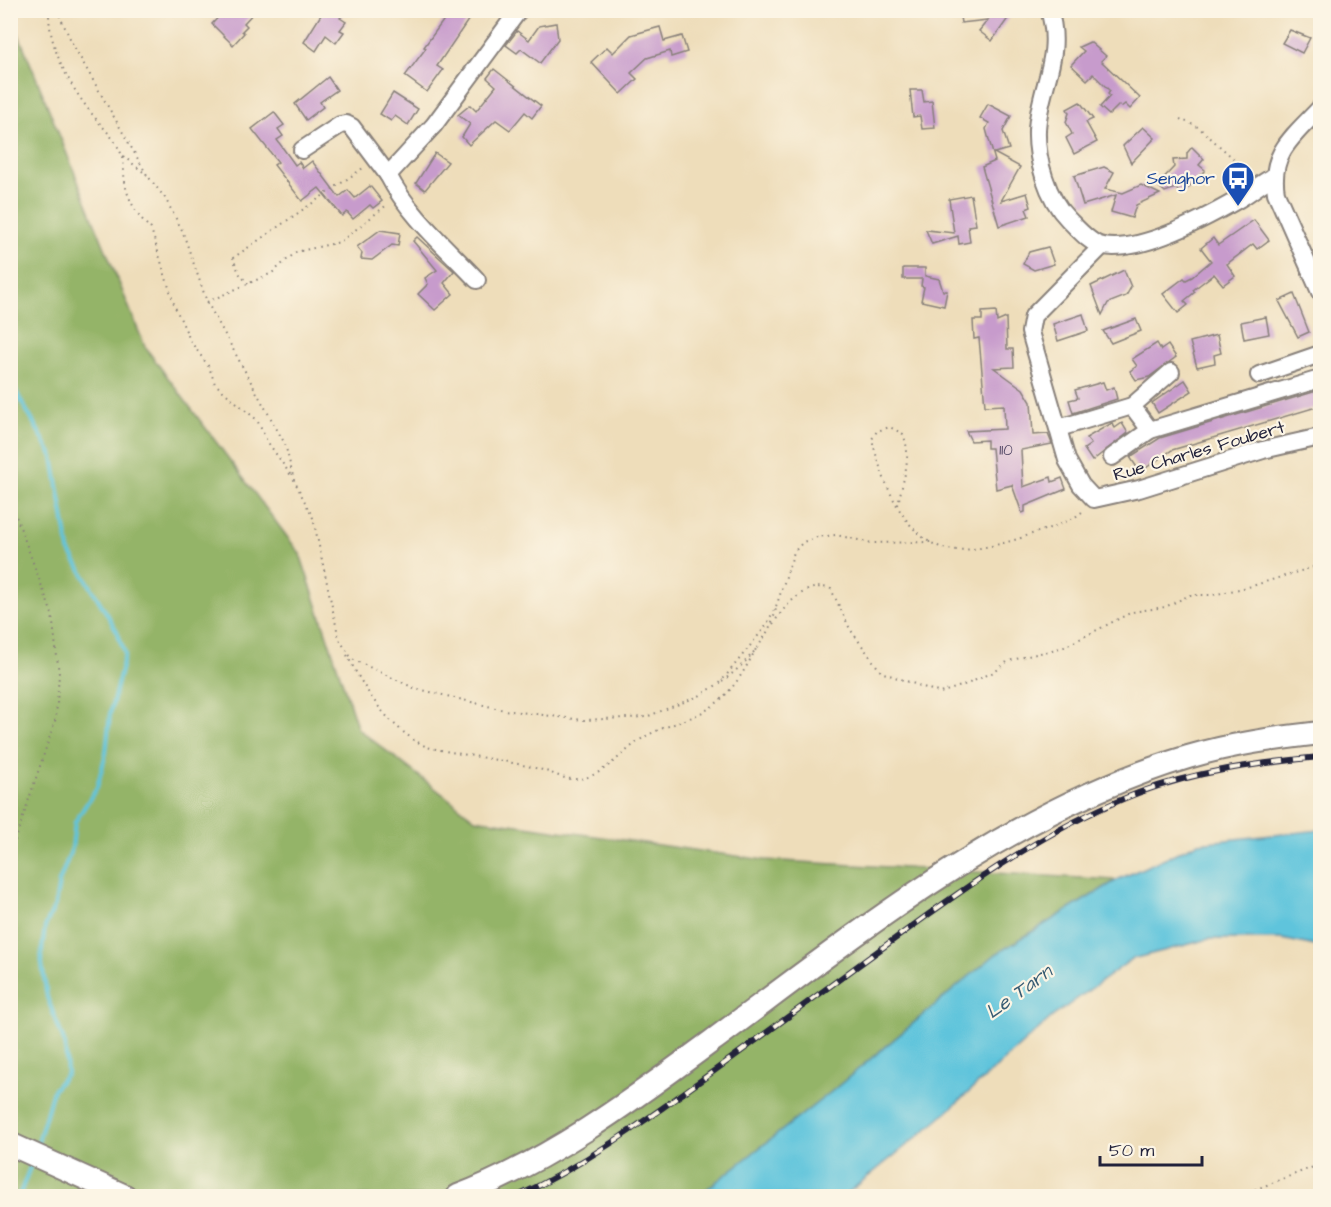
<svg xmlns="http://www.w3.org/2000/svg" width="1331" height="1207" viewBox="0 0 1331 1207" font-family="'Architects Daughter',sans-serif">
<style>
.forest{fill:#94b468;stroke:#5b6b52;stroke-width:1.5}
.water{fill:#5ec4dc;stroke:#40738c;stroke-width:1.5}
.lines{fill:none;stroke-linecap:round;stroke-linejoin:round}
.stream{stroke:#5ec4dc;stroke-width:4}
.building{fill:#c79bcc}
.minor-casing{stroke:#88807a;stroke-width:20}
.secondary-casing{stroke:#88807a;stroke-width:26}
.path{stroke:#88807a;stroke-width:2;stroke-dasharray:1.5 4.5;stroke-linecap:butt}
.minor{stroke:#fff;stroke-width:16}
.secondary{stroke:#fff;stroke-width:22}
.rail-casing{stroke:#22223b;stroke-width:6}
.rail{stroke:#fcf5e5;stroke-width:4;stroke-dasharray:11;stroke-linecap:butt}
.labels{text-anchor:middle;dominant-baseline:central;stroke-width:4.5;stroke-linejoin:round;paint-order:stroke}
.number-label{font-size:15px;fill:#4b405f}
.transit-label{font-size:18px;fill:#164399;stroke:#fcf5e5;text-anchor:end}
.street-label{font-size:18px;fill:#22223b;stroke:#fcf5e5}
.water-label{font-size:20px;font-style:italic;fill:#375b73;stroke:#fcf5e5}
</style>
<rect width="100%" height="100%" fill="#fcf5e5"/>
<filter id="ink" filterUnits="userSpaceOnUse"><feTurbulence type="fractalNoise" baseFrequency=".0167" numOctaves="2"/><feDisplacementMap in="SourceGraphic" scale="12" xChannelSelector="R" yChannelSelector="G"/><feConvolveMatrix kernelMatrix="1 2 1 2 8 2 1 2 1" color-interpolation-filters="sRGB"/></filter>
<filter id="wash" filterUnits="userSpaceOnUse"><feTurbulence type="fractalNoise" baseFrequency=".008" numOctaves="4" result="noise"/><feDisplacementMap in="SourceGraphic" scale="24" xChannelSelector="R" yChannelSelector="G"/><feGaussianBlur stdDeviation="1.35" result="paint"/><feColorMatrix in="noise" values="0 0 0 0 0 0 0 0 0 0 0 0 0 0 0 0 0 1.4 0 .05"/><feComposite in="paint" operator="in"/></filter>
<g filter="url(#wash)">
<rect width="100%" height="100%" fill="#eeddba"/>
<polygon class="forest" points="10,13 145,347 300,554 358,729 475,819 764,860 1117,880 996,954 831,1092 698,1196 11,1196"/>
<polygon class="water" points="1320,830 1320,947 1282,939 1209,939 1132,959 1052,1017 938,1120 844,1196 698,1196 831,1092 996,954 1117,880 1198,843"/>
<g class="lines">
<g class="stream">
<polyline points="10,381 53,457 69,550 117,631 125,654 110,714 106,753 97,787 75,822 72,848 59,882 55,905 45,927 41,957 47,997 65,1044 67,1073 53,1090 36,1149"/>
<polyline points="19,1196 32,1162"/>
</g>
</g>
<g id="blocks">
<g class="building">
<polygon points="225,10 256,10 244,23 247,26 242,31 244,33 233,45 212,24"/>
<polygon points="324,10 337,10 343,15 340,18 346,22 340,30 344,32 336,43 326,35 316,51 304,42"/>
<polygon points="451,10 475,10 437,66 443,70 427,92 405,76 426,48 424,47"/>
<polygon points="959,10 1014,10 992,41 979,31 988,20 961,23"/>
<polygon points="556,23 558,39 540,63 521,49 517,53 506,45 517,31 529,40 539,26"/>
<polygon points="660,27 664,41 682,36 687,52 671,57 670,51 647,58 631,73 637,79 621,94 591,62 607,47 613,53 631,35"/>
<polygon points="1290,30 1310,38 1302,53 1282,43"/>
<polygon points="1090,42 1106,56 1101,61 1140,98 1130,109 1125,104 1121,107 1119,105 1109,115 1100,107 1110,96 1108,94 1110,91 1093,74 1087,80 1071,65 1084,51 1079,47"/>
<polygon points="494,69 541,106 532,118 525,112 510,130 496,120 469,145 462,137 470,124 458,115 470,105 476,111 496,86 487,78"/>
<polygon points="328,77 337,90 320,102 323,107 306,120 295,104"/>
<polygon points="910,90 922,90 924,102 932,101 935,128 922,129 920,116 913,117"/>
<polygon points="393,93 418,109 408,125 395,116 391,121 380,114"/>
<polygon points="1080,102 1093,119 1086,122 1097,142 1074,154 1066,138 1072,134 1066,122 1069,113 1067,109"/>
<polygon points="988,104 1011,116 1003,131 1009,149 994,153 1020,167 1001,201 1027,193 1031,207 1026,209 1029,216 999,226 982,167 995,161 986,129 989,123 980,118"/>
<polygon points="274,112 284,125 278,129 283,136 277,140 295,165 299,162 303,168 312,161 339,197 348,190 355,198 370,186 382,201 373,208 370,205 353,219 347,212 342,216 319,188 302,201 274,165 278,162 252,129"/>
<polygon points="1143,127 1155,138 1131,163 1123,146"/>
<polygon points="1192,147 1204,159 1199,165 1205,170 1182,194 1175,188 1165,192 1157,185 1174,167 1173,160 1187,159 1187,153"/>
<polygon points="435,153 448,162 425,190 416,183"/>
<polygon points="1104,167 1114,172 1105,189 1123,193 1141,185 1160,194 1136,205 1132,218 1111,212 1116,195 1083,205 1074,176"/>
<polygon points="971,195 976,225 968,226 970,242 959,244 958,236 932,244 926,230 954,233 949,199"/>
<polygon points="1254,220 1269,240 1257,249 1253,244 1227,264 1235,276 1223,285 1214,274 1193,290 1195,292 1184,301 1188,305 1178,313 1163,294 1184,278 1186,280 1192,277 1211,261 1201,248 1213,238 1218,245"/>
<polygon points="380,230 400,233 398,246 392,245 372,260 361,259 362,253 357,247"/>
<polygon points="417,237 454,271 444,283 453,294 435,310 418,294 428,284 425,278 437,270 413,241"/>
<polygon points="1048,247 1054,264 1034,270 1023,264 1029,252"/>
<polygon points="903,268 925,268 925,276 939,279 943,291 947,291 944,306 921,301 924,287 921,286 922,279 903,279"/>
<polygon points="1124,270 1131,287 1126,296 1108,303 1102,315 1091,286"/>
<polygon points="1294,294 1309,332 1298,337 1279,301"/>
<polygon points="996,311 997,322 1006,318 1007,349 1013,349 1014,367 994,368 1023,389 1031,402 1033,435 1048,434 1052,444 1021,450 1023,487 1051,477 1052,482 1062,478 1066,489 1025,506 1025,512 1022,513 1012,485 996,489 992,448 987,448 987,440 971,441 966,431 1005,429 1004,405 985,406 979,338 974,339 973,320 982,320 982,312"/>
<polygon points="1083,314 1088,331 1058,341 1053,324"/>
<polygon points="1266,317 1269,334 1244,339 1241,322"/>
<polygon points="1136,319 1141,331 1111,343 1103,331"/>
<polygon points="1217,335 1221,353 1214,355 1215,363 1197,367 1190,342"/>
<polygon points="1157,343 1161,350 1168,345 1176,357 1149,377 1136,380 1130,371 1137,366 1132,359"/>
<polygon points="1185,380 1192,391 1158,413 1152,403"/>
<polygon points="1103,382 1106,390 1114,387 1117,399 1073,413 1069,400 1078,398 1075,390"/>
<polygon points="1320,390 1320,406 1172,450 1140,472 1130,457 1160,438"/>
<polygon points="1112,423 1115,428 1122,423 1128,433 1092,461 1084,449 1091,444 1086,438"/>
</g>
</g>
</g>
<g filter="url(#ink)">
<use href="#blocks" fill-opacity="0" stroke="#88807a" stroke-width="1.5"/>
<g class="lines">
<defs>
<g id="minor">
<path d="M1049 10C1064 56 1039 87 1037 130 1036 159 1047 198 1068 219 1077 228 1090 244 1103 246 1141 253 1206 218 1239 199 1251 192 1261 183 1273 177"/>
<path d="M1320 108C1295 135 1269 152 1276 193L1320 292"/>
<polyline points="302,150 340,125 346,124 352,127 388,175"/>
<polyline points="1102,246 1033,316 1030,332 1067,460 1081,485 1094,499 1139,489 1263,450 1320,437"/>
<path d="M477 280C446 247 409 216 388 175L434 125 519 10"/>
<polyline points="1259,375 1320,354"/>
<polyline points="1059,428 1132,406 1171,372"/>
<polyline points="1150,430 1320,379"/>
<polyline points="1112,457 1150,430 1132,406"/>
</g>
<g id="secondary">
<polyline points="10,1144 125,1196"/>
<path d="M458 1196C552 1160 632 1100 712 1041 861 931 1008 811 1188 757 1231 744 1277 738 1320 733"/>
</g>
</defs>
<use href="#minor" class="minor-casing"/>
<use href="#secondary" class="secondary-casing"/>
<g class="path">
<path d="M49 10C48 48 70 86 92 114 102 127 113 136 120 151 125 161 123 171 125 182 127 199 139 218 151 229L175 307 191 342 209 367 215 384 257 420 267 441 292 477"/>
<polyline points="57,10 73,45 147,175 165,198 182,230 207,302 285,444 294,480 313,518 339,639 352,659 414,688 504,710 583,720 646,717 699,696 720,683 766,626 777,604 794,552 803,542 817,537 836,535 872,543 931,542"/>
<polyline points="1180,119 1198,127 1251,174"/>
<polyline points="123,156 147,175"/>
<polyline points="248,284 239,273 233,258 363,168"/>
<polyline points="207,302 272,273 296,252 340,242 388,204"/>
<polyline points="10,500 52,614 59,674 56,718 10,856"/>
<path d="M898 505C902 481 913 458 903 434L890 427 877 431 872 439C881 477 903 539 947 549 969 553 1008 543 1029 535 1046 529 1070 523 1083 511"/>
<path d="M773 624C785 605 807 580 831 589L850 629 881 672 940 693 967 684 996 671 1008 661 1064 647 1132 612 1165 607 1190 595H1213L1252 586 1320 565"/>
<path d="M347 655C365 691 389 729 427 747 464 756 502 759 539 769 552 772 561 779 574 779 601 780 621 752 643 738 663 725 692 721 714 705 734 690 746 668 757 647"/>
<path d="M722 681C746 665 771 636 776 608"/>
<polyline points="1238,1196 1316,1166 1320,1161"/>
</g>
<use href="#minor" class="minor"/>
<use href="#secondary" class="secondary"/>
<defs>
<path id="rail" d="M518 1196C588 1163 650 1117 714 1071 785 1019 857 966 929 914 995 867 1062 822 1138 793 1196 771 1259 763 1320 757"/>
</defs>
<use href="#rail" class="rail-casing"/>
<use href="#rail" class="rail"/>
</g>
</g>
<defs>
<symbol id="bus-pin" viewBox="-11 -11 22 30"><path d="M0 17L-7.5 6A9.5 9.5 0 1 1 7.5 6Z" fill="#1a4fb4" stroke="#fcf5e5"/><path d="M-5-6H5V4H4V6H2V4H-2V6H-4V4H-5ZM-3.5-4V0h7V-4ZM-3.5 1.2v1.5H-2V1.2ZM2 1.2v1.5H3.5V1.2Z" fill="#fff"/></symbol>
</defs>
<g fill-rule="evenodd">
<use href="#bus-pin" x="1219" y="159" width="38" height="52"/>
</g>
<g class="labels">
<g class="number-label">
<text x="1006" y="450">110</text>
</g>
<g class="transit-label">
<text x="1215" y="178">Senghor</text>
</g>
<g class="street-label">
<text transform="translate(1199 451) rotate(-16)">Rue Charles Foubert</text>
</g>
<g class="water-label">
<text transform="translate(1019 992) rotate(-36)">Le Tarn</text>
</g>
</g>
<rect width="1331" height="1207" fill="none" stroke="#fcf5e5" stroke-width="36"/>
<path d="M1100 1156v9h102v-9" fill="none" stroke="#22223b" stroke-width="3"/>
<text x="1109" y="1156" font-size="18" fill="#22223b" stroke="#fcf5e5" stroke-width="4.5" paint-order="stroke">50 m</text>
</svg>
